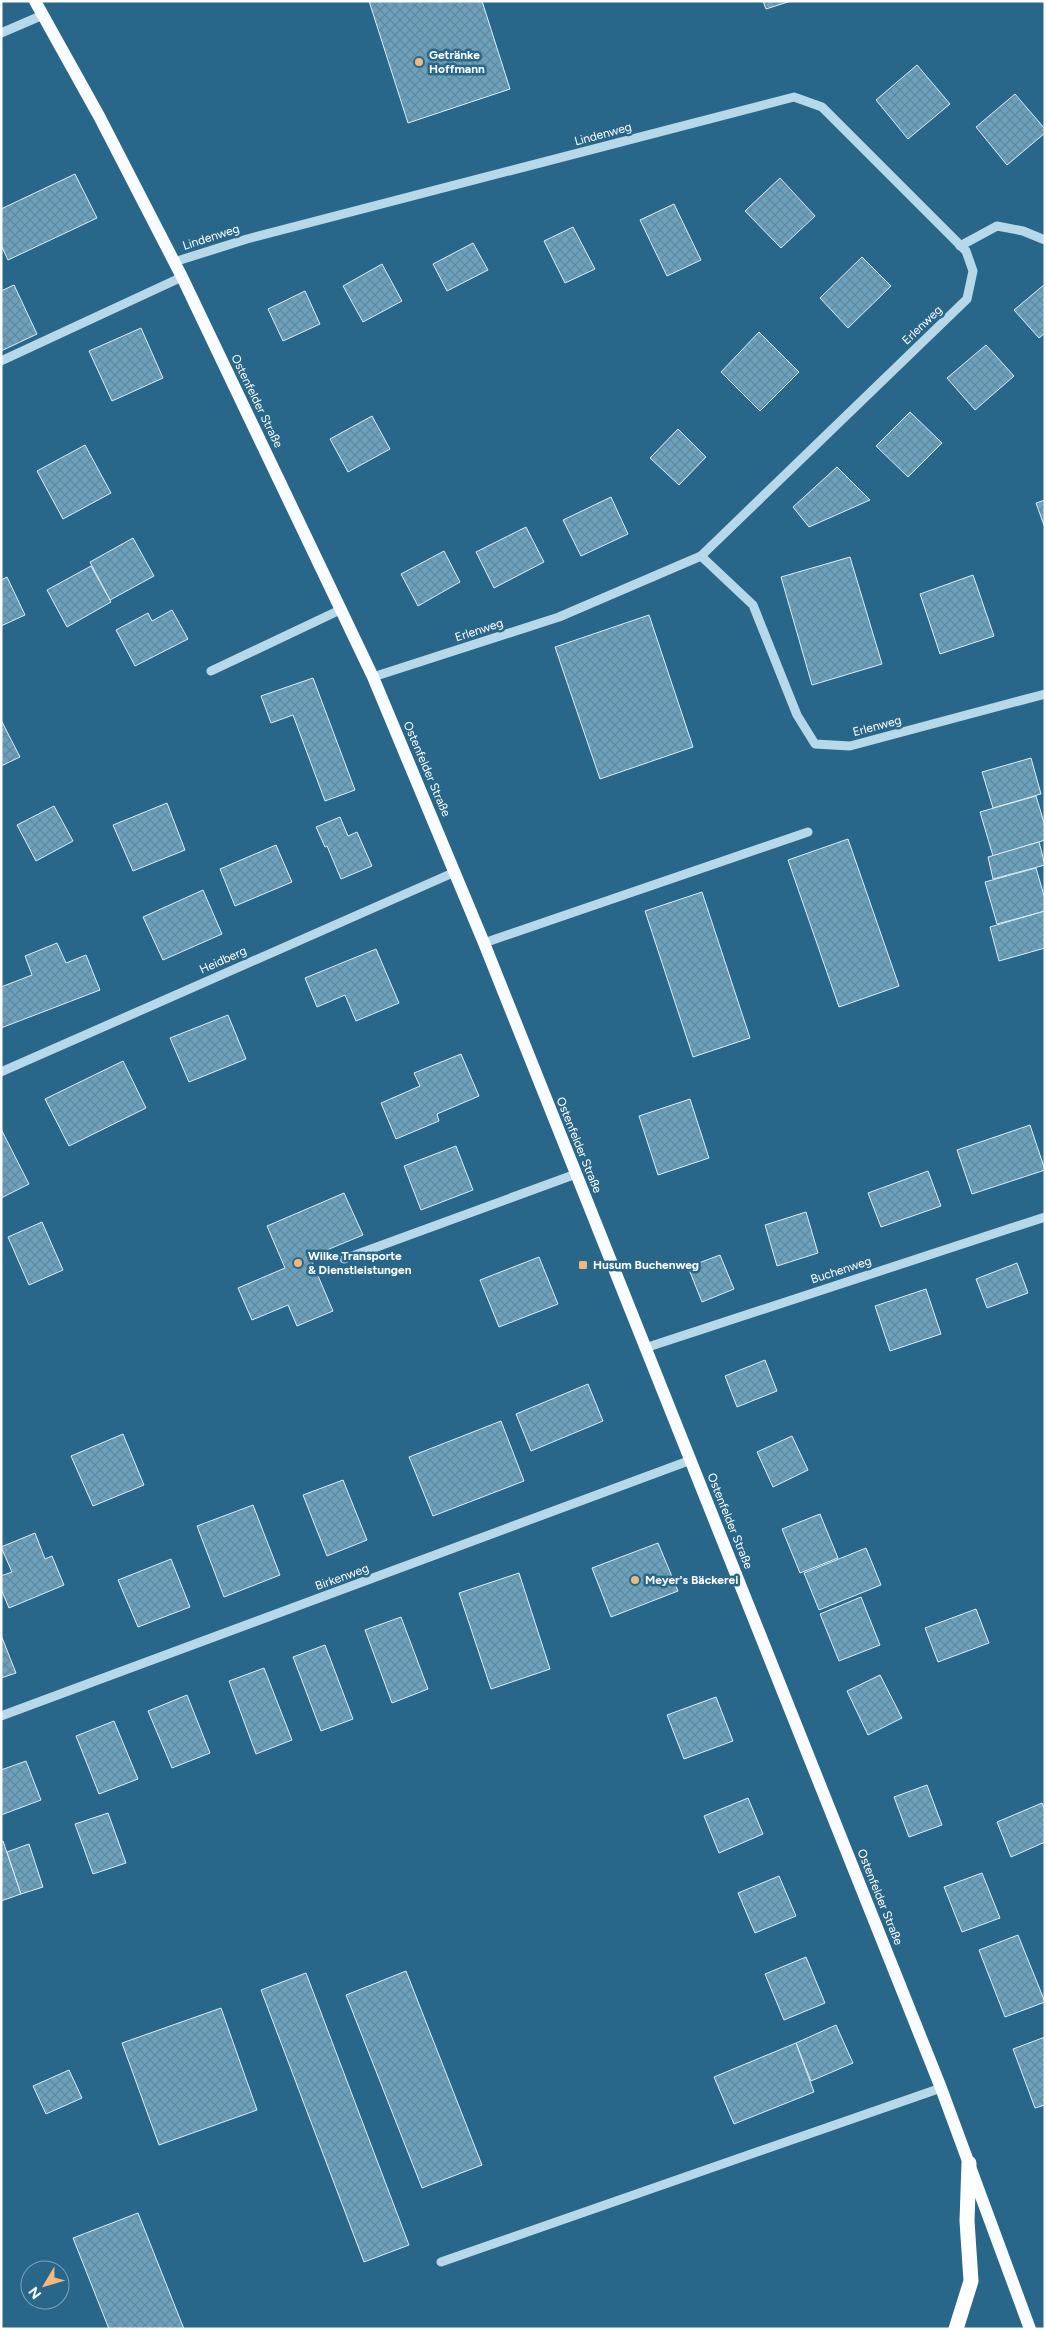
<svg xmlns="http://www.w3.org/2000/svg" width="1046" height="2330" viewBox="0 0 1046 2330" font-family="Figtree,sans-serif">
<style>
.building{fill:url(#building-cross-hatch);stroke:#dbedf7}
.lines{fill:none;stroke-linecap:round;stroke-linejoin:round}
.minor{stroke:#b7d8e9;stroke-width:9}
.major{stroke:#f9fcfe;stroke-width:12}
.highway{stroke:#fff;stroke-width:15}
.poi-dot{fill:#f1b87d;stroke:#29678a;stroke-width:2}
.labels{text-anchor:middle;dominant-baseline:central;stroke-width:5;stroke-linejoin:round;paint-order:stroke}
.poi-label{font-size:12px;font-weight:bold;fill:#fff;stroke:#29678a;text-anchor:start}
.street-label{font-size:12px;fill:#fff;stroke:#29678a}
</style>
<defs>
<pattern id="building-cross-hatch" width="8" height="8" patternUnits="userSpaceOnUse" patternTransform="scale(1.25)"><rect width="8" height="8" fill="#6ca1bd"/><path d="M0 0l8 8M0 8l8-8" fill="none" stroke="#62889b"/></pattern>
</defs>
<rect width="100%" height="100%" fill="#29678a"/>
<g class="building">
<polygon points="369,1 482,1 510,89 408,123"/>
<polygon points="763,1 791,1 766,9"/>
<polygon points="917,65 950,104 908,139 876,100"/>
<polygon points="1015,94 1045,129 1045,133 1007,165 976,127"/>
<polygon points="75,174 97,218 8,260 1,245 1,209"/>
<polygon points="780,178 815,216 781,248 745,211"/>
<polygon points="674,204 701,260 667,276 640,220"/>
<polygon points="573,227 595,269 565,283 544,241"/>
<polygon points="473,243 488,270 447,291 433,264"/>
<polygon points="862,257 891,286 848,328 820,298"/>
<polygon points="382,264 402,301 363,322 343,286"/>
<polygon points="1045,284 1045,333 1039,338 1014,310"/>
<polygon points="14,285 37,334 1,351 1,291"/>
<polygon points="305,291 320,324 283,341 268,309"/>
<polygon points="141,328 163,378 112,401 89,351"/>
<polygon points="759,332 799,372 760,411 721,372"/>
<polygon points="986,345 1014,376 975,410 947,378"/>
<polygon points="910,412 942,443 908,477 876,446"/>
<polygon points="372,416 390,449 348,472 330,439"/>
<polygon points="678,429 706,457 679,485 650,458"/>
<polygon points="85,445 111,493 63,519 37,471"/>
<polygon points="837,467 870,500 809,527 793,507"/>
<polygon points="611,497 628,534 581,556 563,520"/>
<polygon points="1045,500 1045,528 1036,503"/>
<polygon points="526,527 544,562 494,588 476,552"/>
<polygon points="133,538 154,576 110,600 90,562"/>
<polygon points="444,551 460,582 418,606 401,574"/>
<polygon points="850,557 882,664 812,685 781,577"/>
<polygon points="91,566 111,602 67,627 47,590"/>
<polygon points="973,575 994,636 940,654 920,594"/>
<polygon points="7,577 25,615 1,626 1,580"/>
<polygon points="172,610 188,639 135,666 116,630 148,613 152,621"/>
<polygon points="649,615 693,747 600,779 555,647"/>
<polygon points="313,678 355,790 325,801 293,715 271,723 261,696"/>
<polygon points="1,720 20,757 1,766"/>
<polygon points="1031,758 1041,794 993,808 982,772"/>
<polygon points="1036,796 1045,826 1045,840 993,856 980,812"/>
<polygon points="167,803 185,850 133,871 113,825"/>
<polygon points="54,806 73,841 36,861 17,825"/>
<polygon points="340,817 348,836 357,832 372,866 341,879 327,846 325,847 316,827"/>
<polygon points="848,839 899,986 839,1007 788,860"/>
<polygon points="1039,842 1045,865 993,879 988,857"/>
<polygon points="276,845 292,882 235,906 220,869"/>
<polygon points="1036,868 1045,899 1045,911 997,924 985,882"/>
<polygon points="203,890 222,934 163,960 143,917"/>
<polygon points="702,892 750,1038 693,1057 645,911"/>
<polygon points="1045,911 1045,948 999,961 990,927"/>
<polygon points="57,943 66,963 86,955 100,990 1,1028 1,987 32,975 25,956"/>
<polygon points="376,949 399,1003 356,1021 345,995 317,1007 305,978"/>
<polygon points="228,1015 246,1059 189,1082 170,1038"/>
<polygon points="461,1054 479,1096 437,1114 439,1121 396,1139 381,1103 420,1086 414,1073"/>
<polygon points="123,1061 146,1108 69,1146 45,1099"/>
<polygon points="690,1099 709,1158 658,1175 639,1116"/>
<polygon points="1030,1125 1045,1170 972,1194 957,1150"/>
<polygon points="1,1129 29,1184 1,1198"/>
<polygon points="456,1146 473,1190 421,1210 404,1166"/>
<polygon points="928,1171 941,1206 881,1227 868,1193"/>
<polygon points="344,1193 363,1235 310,1257 333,1311 297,1326 288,1305 252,1320 238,1288 285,1268 267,1226"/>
<polygon points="806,1212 818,1253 777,1266 765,1225"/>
<polygon points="42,1222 63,1270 29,1285 8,1237"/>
<polygon points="720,1255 734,1289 702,1302 688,1267"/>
<polygon points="539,1257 558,1304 499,1327 480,1280"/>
<polygon points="1017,1263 1028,1293 987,1308 976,1279"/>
<polygon points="926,1289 941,1334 890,1351 875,1306"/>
<polygon points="765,1360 777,1391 737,1407 725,1376"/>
<polygon points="588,1384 603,1421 531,1451 516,1414"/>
<polygon points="501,1421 524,1481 433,1516 409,1457"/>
<polygon points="123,1434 144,1485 93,1506 71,1456"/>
<polygon points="792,1436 808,1470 773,1487 757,1452"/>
<polygon points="343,1480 367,1540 327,1556 303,1495"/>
<polygon points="253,1505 280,1575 224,1597 197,1526"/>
<polygon points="820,1514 838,1558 800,1573 782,1529"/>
<polygon points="35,1533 45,1559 52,1556 64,1585 9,1608 1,1589 1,1576 12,1572 1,1547"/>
<polygon points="658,1543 678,1591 611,1617 592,1568"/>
<polygon points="866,1548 881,1585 819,1610 804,1573"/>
<polygon points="171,1559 190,1607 138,1627 118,1580"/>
<polygon points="519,1573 550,1669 491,1689 459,1593"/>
<polygon points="861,1597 880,1645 839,1661 820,1614"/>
<polygon points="976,1609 989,1643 938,1662 925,1628"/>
<polygon points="401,1617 428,1689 392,1703 365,1630"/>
<polygon points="1,1635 16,1673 1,1678"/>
<polygon points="325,1645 353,1719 321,1731 293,1657"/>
<polygon points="264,1668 292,1740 256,1754 229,1681"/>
<polygon points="880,1675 902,1718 868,1735 847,1691"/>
<polygon points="187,1695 210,1753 172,1768 148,1711"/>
<polygon points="716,1697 733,1741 684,1759 667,1715"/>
<polygon points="114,1721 138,1779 99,1794 76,1736"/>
<polygon points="26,1761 41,1800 1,1815 1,1770"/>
<polygon points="927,1785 942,1825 909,1837 894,1797"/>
<polygon points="748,1798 763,1834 719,1853 704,1816"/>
<polygon points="1042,1803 1045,1810 1045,1842 1011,1857 997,1822"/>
<polygon points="108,1813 126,1863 93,1874 75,1824"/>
<polygon points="3,1841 21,1894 1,1901 1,1842"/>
<polygon points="29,1844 43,1887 21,1894 7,1852"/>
<polygon points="982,1873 1000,1918 962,1932 944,1887"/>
<polygon points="779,1876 796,1916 755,1933 738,1893"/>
<polygon points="1018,1935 1045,2002 1005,2017 979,1950"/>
<polygon points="806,1957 825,2003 784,2020 765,1974"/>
<polygon points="406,1971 482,2165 422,2188 346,1995"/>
<polygon points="306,1973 409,2245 364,2262 261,1990"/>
<polygon points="221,2008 257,2110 159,2145 122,2043"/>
<polygon points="836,2025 853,2063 811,2081 796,2043"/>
<polygon points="1045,2037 1045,2105 1035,2108 1013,2049"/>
<polygon points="796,2043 814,2092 734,2124 714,2077"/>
<polygon points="69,2070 82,2098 46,2114 33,2086"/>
<polygon points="138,2213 184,2329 109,2329 73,2238"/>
</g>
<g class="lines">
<g class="minor">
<polyline points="1,33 43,15"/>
<polyline points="960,246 997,226 1023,231 1045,240"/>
<polyline points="174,262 247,239 794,97 822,107 966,251 973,271 967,299 701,556 559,617 373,677"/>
<polyline points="1,361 182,277"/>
<polyline points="701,556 753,605 797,715 815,744 850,746 1045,694"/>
<polyline points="211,671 342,609"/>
<polyline points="484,943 808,832"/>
<polyline points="1,1072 455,872"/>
<polyline points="344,1259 576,1174"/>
<polyline points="645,1348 1045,1217"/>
<polyline points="1,1716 691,1460"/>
<polyline points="441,2262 941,2088"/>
</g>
<polyline class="major" points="35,1 99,116 182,277 373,677 484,943 941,2088 1030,2329"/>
<polyline class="highway" points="956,2329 971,2281 967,2221 969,2163"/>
</g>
<g class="poi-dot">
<circle cx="419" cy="62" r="5"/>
<circle cx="298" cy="1263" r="5"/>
<rect x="578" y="1260" width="10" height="10" rx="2.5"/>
<circle cx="635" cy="1580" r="5"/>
</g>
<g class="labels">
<g class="poi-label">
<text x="429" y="55">Getränke<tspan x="429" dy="14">Hoffmann</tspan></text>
<text x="308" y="1256">Wilke Transporte<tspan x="308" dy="14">&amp; Dienstleistungen</tspan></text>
<text x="593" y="1265">Husum Buchenweg</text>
<text x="645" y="1580">Meyer's Bäckerei</text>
</g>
<g class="street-label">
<text transform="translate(603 134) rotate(-15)">Lindenweg</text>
<text transform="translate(211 237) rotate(-18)">Lindenweg</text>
<text transform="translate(922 325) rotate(-44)">Erlenweg</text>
<text transform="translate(257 401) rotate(64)">Ostenfelder Straße</text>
<text transform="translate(479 630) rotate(-18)">Erlenweg</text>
<text transform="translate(877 726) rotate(-15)">Erlenweg</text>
<text transform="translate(427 769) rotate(67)">Ostenfelder Straße</text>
<text transform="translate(223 960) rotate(-24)">Heidberg</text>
<text transform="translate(579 1145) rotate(68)">Ostenfelder Straße</text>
<text transform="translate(841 1270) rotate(-18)">Buchenweg</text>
<text transform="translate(730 1521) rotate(68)">Ostenfelder Straße</text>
<text transform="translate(342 1577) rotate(-20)">Birkenweg</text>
<text transform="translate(880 1897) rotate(68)">Ostenfelder Straße</text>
</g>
</g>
<rect width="1046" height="2330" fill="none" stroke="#ffffff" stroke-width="5"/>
<g transform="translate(45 2285) rotate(232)"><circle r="24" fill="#29678a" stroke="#7fa4b9"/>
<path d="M0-4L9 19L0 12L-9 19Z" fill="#f1b87d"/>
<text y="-8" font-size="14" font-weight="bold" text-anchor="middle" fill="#ffffff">N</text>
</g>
</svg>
